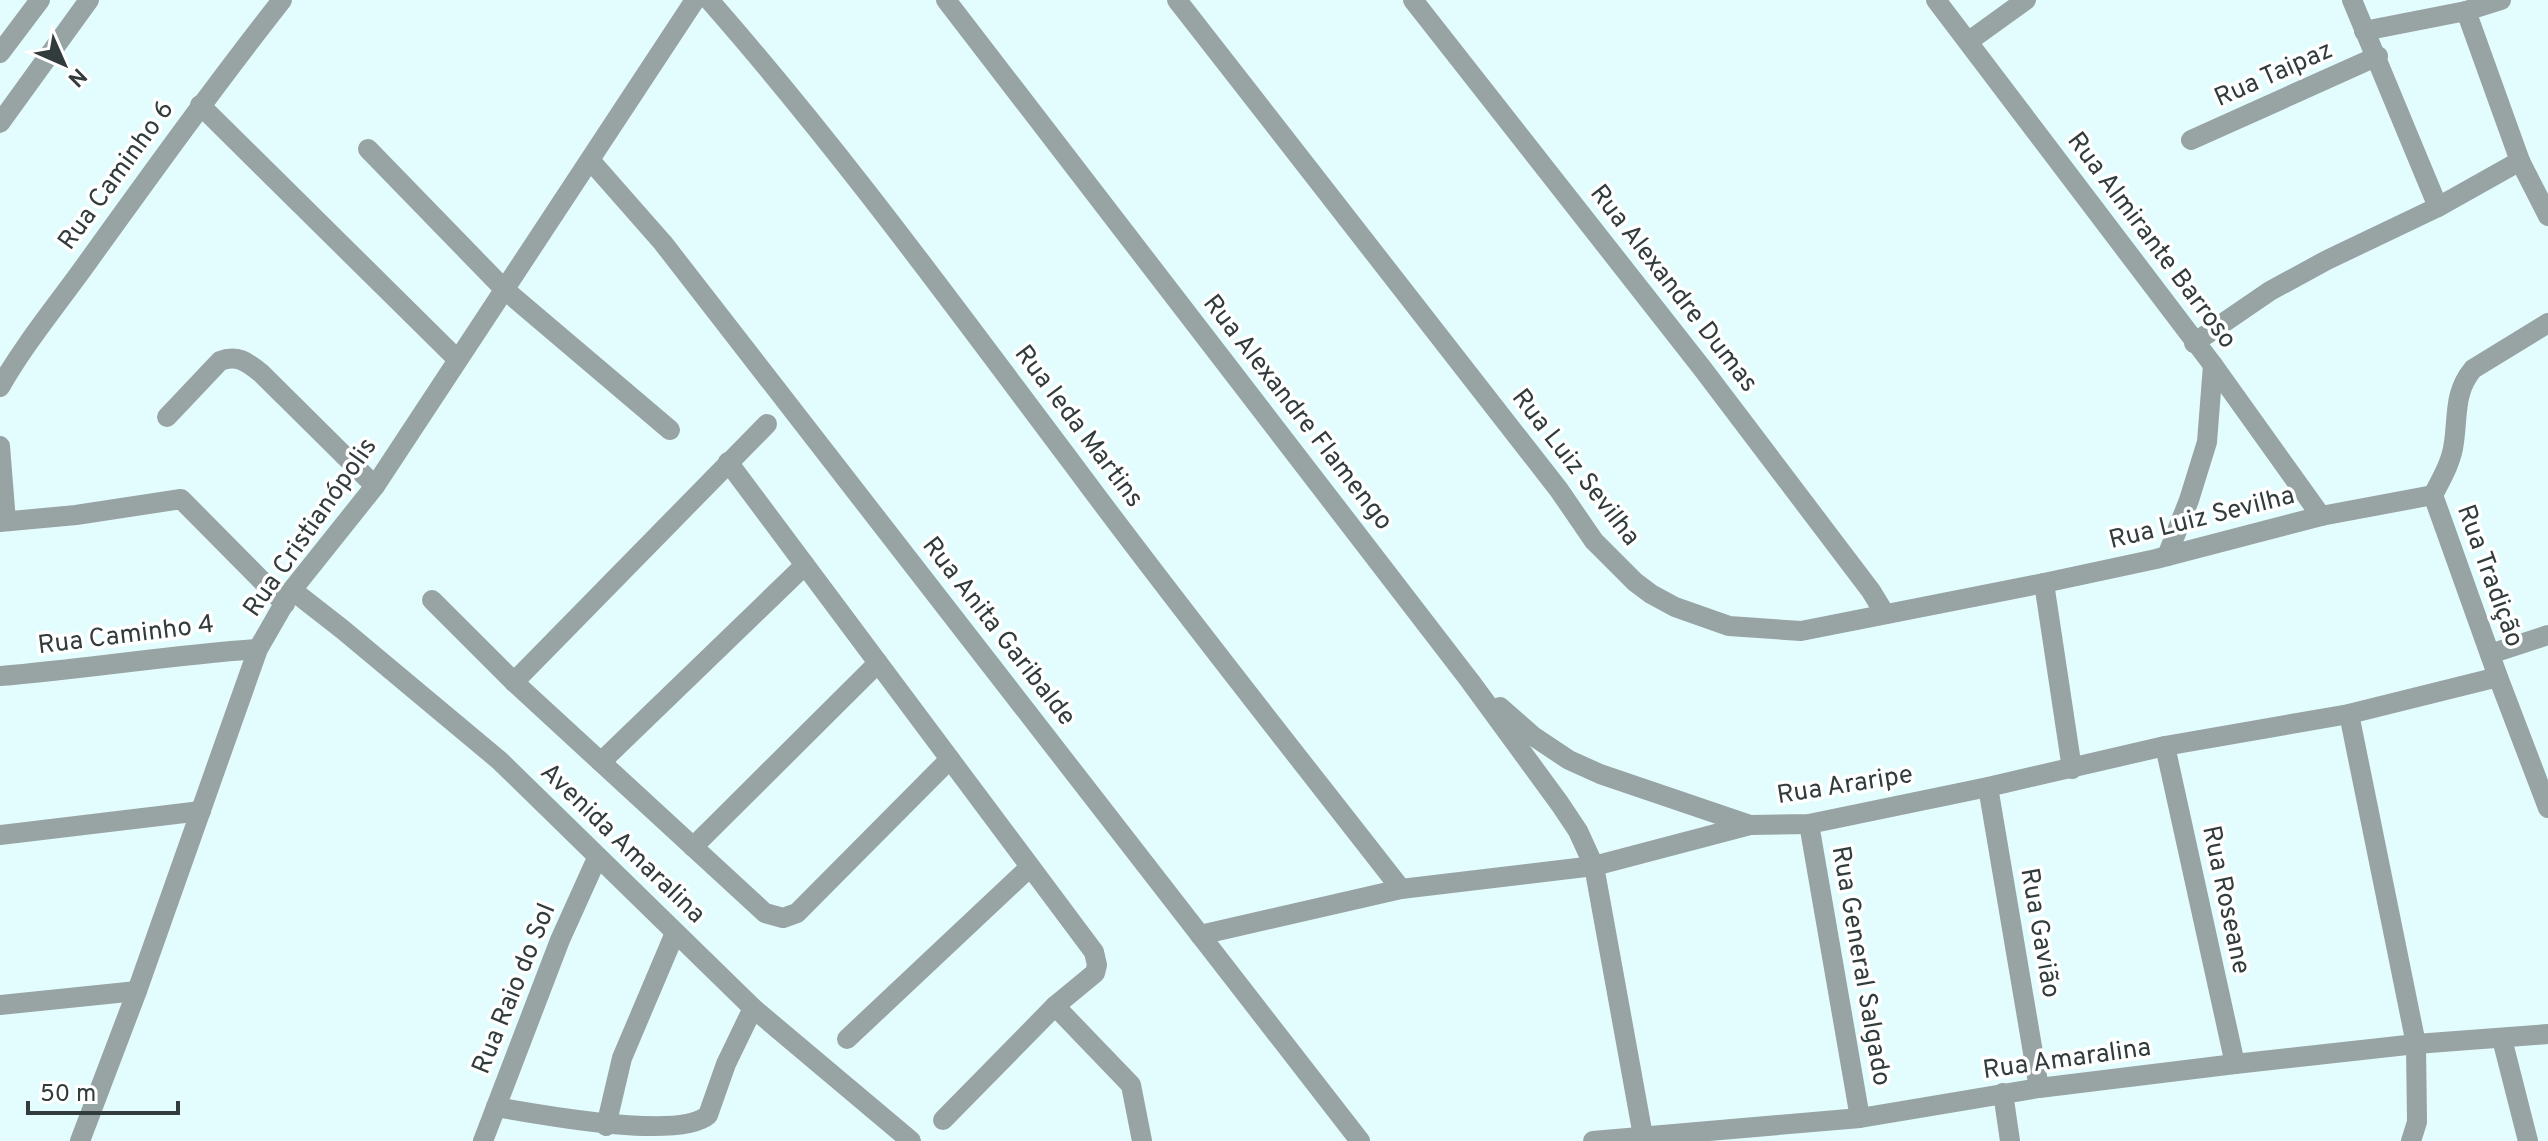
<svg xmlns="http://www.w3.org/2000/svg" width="2548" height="1141" viewBox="0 0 2548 1141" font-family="Overpass,sans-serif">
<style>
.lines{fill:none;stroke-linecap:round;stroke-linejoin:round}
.minor{stroke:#98a3a4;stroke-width:20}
.labels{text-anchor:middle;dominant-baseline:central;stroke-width:7;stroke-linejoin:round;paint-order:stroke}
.street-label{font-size:26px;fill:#323c3d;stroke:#fff}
</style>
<rect width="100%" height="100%" fill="#e3fdfe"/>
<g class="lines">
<g class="minor">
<path d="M709 0C840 149 956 309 1075 467 1181 610 1292 749 1401 889"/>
<polyline points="946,0 1470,681 1560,804 1578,831 1594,866 1643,1136"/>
<polyline points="1177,0 1559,490 1594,541 1635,582 1651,594 1675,607 1729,626 1801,631 2044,583 2156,559 2321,516 2433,495"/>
<polyline points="1413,0 1702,368 1871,591 1885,614"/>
<polyline points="1936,0 2213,365 2321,516"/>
<polyline points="2352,0 2438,207"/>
<polyline points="2466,11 2520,161 2548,216"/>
<polyline points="2364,31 2466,11 2501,0"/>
<polyline points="1969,41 2026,0"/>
<polyline points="0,53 40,0"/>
<polyline points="200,105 457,359"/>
<polyline points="0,123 89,0"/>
<polyline points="2191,140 2378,56"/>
<polyline points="368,149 505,290 670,430"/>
<polyline points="590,160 663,243 1360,1141"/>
<polyline points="2194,343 2270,291 2327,260 2438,207 2520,161"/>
<path d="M0 387C27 340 61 300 92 256 154 170 216 84 282 0"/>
<path d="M167 417 220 361C237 354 247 362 261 373L375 486"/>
<polyline points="0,446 6,521"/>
<polyline points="728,462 1094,952 1097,965 1095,973 1055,1006 943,1120"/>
<polyline points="2433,495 2498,677 2548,808"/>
<path d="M2433 495C2442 478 2452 461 2454 442 2458 414 2454 392 2473 369L2548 323"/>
<polyline points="0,522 76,515 181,499 285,604"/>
<polyline points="2167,556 2189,500 2207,442 2213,365"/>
<polyline points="2044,583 2072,769"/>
<polyline points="292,590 342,629 500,761 753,1008 911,1141"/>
<polyline points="432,600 514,682 765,913 783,918 797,913 950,759"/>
<polyline points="2490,654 2548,635"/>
<path d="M0 676C86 669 171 655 258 649"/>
<polyline points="514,682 767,424"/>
<polyline points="1500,707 1533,736 1569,760 1600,774 1750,825"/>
<polyline points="2349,714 2416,1044 2417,1122 2411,1141"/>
<polyline points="2165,746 2235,1064"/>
<polyline points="601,762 805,565"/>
<polyline points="1988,787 2039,1088"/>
<polyline points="1809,824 1860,1118"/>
<polyline points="0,835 201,811"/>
<polyline points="693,847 878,663"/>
<polyline points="1200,935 1401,889 1594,866 1750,825 1809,824 1988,787 2165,746 2349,714 2498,677"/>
<polyline points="0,1005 137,991"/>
<polyline points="1055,1006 1131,1085 1142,1141"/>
<polyline points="847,1039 1030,867"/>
<polyline points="2502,1039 2528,1141"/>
<polyline points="2003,1093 2010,1141"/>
<path d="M496 1107C537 1114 679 1141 708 1115L726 1064 753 1008"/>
<polyline points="606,1126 622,1058 675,933"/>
<polyline points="80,1141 137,991 258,649 292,590 375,486 695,0"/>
<polyline points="483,1141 560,940 597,858"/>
<polyline points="1593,1141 1860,1118 2039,1088 2235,1064 2416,1044 2548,1034"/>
</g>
</g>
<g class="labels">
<g class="street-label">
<text transform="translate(2274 75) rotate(-24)">Rua Taipaz</text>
<text transform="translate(117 176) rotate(-54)">Rua Caminho 6</text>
<text transform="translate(2151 241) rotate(53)">Rua Almirante Barroso</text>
<text transform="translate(1673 289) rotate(52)">Rua Alexandre Dumas</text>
<text transform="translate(1297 413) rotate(52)">Rua Alexandre Flamengo</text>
<text transform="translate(1078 427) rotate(53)">Rua Ieda Martins</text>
<text transform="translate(1575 468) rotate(52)">Rua Luiz Sevilha</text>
<text transform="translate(2202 519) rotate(-14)">Rua Luiz Sevilha</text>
<text transform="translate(311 528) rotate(-55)">Rua Cristianópolis</text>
<text transform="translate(2489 576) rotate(70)">Rua Tradição</text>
<text transform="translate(998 632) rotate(52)">Rua Anita Garibalde</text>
<text transform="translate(126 636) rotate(-7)">Rua Caminho 4</text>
<text transform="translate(1845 786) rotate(-9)">Rua Araripe</text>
<text transform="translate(622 844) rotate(44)">Avenida Amaralina</text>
<text transform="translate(2225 900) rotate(78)">Rua Roseane</text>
<text transform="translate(2039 933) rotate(80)">Rua Gavião</text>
<text transform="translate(1860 966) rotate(80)">Rua General Salgado</text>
<text transform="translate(515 989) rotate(-68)">Rua Raio do Sol</text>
<text transform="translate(2067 1060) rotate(-8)">Rua Amaralina</text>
</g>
</g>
<g transform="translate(64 64) rotate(135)" stroke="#ffffff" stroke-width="6" paint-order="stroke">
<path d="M0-6L14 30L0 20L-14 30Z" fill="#323c3d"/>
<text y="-12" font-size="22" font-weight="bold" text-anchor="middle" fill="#323c3d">N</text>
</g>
<path d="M28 1101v12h150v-12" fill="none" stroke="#323c3d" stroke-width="4"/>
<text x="40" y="1101" font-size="24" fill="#323c3d" stroke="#ffffff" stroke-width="6" paint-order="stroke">50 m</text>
</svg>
